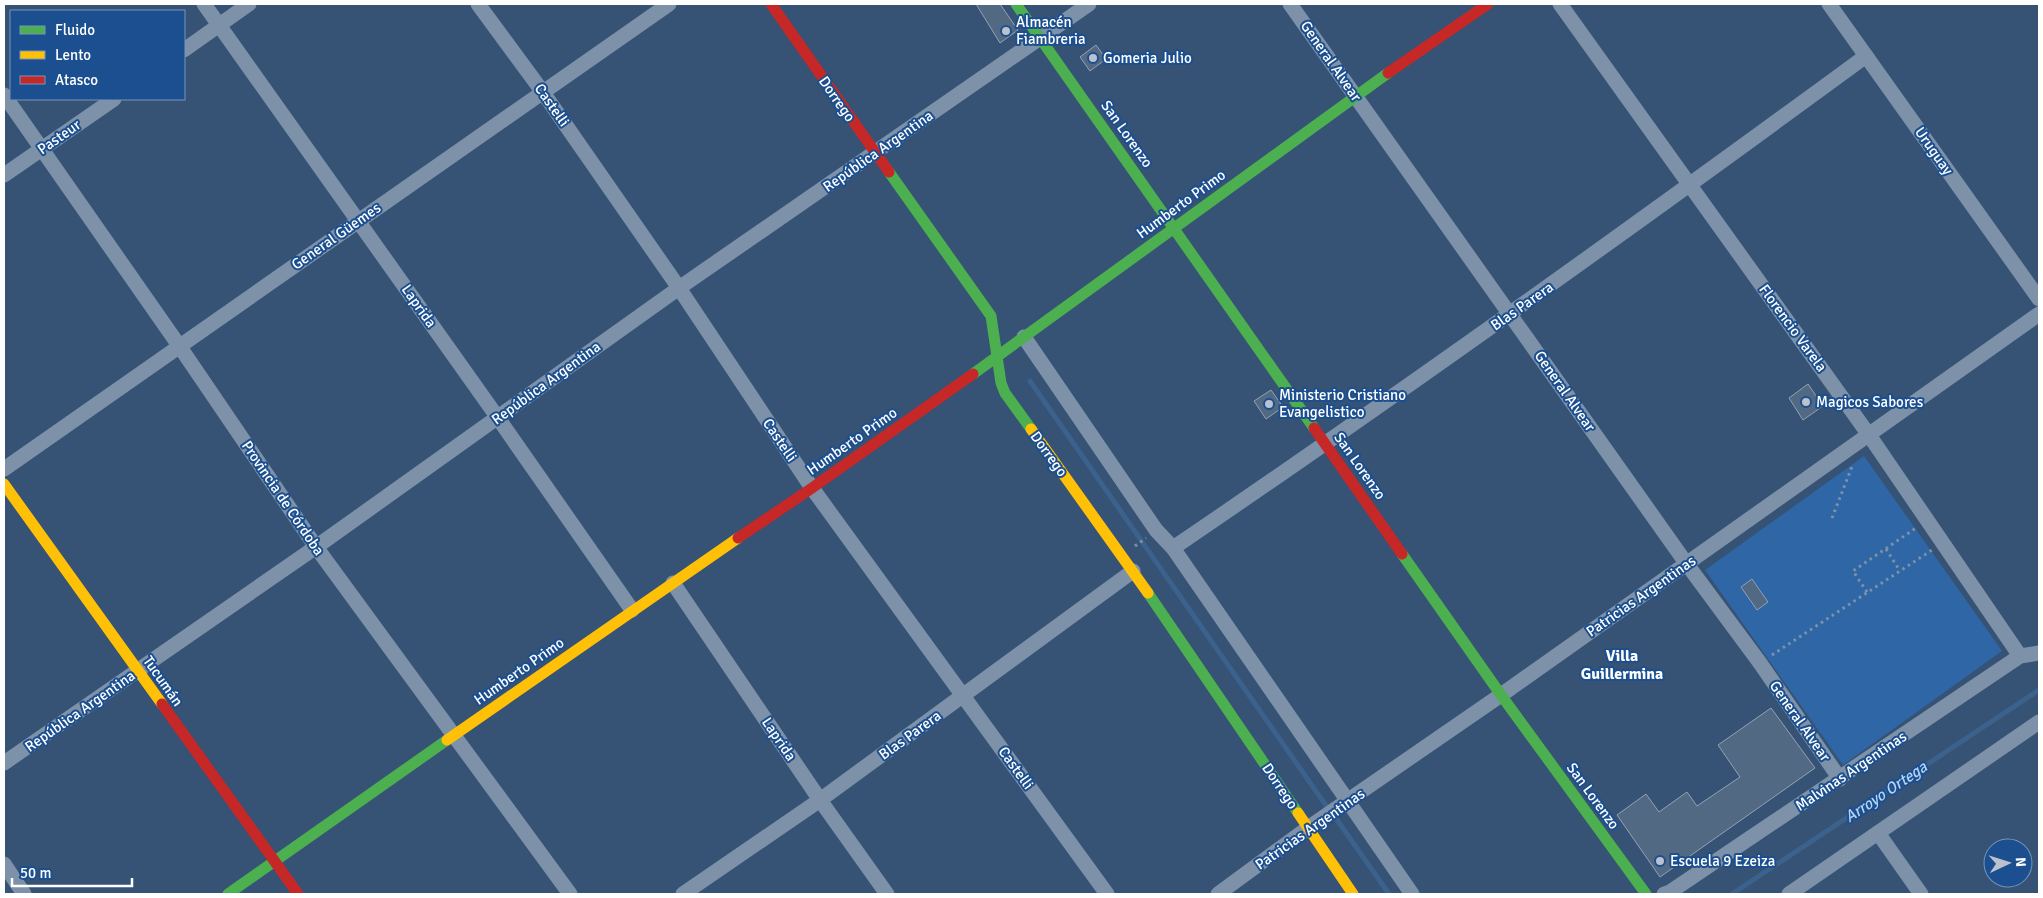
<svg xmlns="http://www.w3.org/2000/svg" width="2043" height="898" viewBox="0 0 2043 898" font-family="Signika,sans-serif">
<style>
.green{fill:#2f66a5}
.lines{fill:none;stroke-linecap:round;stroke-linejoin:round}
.stream{stroke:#3b618d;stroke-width:5}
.building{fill:#526984;stroke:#92a2b6}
.path{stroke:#7d92a8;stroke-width:3;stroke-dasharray:2.5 4;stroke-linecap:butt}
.street{stroke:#7d92a8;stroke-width:15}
.fast{stroke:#4caf50;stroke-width:11}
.slow{stroke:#ffc107;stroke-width:11}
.jam{stroke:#c62828;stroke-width:11}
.poi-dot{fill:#b9c2ce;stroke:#1b4f8f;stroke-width:2}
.labels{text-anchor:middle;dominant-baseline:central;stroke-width:4;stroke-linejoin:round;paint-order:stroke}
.poi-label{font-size:15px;fill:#fff;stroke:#1b4f8f;text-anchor:start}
.street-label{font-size:15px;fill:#fff;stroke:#1b4f8f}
.neighbourhood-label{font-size:16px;font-weight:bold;fill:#fff;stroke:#1b4f8f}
.water-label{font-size:16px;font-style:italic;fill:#b5d3f5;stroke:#1b4f8f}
</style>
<rect width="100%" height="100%" fill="#365274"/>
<polygon class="green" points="1864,456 2002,651 1843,765 1705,570"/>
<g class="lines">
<g class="stream">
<polyline points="1030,381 1327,807"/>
<polyline points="1335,817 1389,894"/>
<polyline points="1732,894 2039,690"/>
</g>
</g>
<g class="building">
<polygon points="976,4 1000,4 1018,30 1000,43"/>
<polygon points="1096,45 1106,59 1090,71 1080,57"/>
<polygon points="1808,384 1823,406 1803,420 1789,398"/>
<polygon points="1271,390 1283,407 1266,419 1254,401"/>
<polygon points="1752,579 1768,602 1757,610 1741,587"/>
<polygon points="1771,708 1815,768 1660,877 1617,815 1646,794 1659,812 1687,792 1697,806 1740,777 1718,745"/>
</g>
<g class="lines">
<g class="path">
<polyline points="1832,518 1853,464"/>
<polyline points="1135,546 1146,538"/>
<polyline points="1886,549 1900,571"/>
<polyline points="1867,592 1853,571 1916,528"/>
<polyline points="1772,655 1932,550"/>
</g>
<g class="street">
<polyline points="204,4 498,418 632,610"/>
<polyline points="478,4 542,91 679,288 812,488 1107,894"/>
<polyline points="1290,4 1686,563 1760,663 1840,779"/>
<polyline points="1560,4 1869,435 2020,656"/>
<polyline points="1829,4 2039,299"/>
<polyline points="184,50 249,4"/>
<polyline points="4,95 180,347 316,547 570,894"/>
<polyline points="4,175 114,99"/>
<polyline points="1024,337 1156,530 1173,548 1412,894"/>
<polyline points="4,469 669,4"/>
<path d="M1173 548C1407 389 1637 224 1866 56"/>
<polyline points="673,583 820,800 887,894"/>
<polyline points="4,763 316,547 679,288 1089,4"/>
<polyline points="1878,833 1921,894"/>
<polyline points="4,864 24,894"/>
<polyline points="683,894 820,800 1133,571"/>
<polyline points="1218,894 1308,828 1501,695 2039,314"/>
<polyline points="1664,894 1670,892 2020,656 2039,653"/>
<polyline points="1789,894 2039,722"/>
</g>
<g class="fast">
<polyline points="1016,4 1314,428"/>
<polyline points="889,172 991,316 1001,383 1005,393 1031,429"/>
<polyline points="973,374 1388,73"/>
<polyline points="1402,554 1501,695 1646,894"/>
<polyline points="1148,593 1298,813"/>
<polyline points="228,894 447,740"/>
</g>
<g class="slow">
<polyline points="1031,429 1148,593"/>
<polyline points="4,484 162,704"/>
<polyline points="447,740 738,538"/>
<polyline points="1298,813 1353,894"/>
</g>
<g class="jam">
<polyline points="771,4 889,172"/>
<polyline points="1388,73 1488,4"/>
<polyline points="1314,428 1402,554"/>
<polyline points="738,538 812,488 973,374"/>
<polyline points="162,704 298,894"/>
</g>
</g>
<g class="poi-dot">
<circle cx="1006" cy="31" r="5"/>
<circle cx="1093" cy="58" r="5"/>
<circle cx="1806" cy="402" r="5"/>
<circle cx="1269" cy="404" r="5"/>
<circle cx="1660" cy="861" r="5"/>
</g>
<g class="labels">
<g class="poi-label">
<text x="1016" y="22">Almacén<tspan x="1016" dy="17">Fiambreria</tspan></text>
<text x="1103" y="58">Gomeria Julio</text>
<text x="1279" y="395">Ministerio Cristiano<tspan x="1279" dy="17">Evangelistico</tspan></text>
<text x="1816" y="402">Magicos Sabores</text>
<text x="1670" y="861">Escuela 9 Ezeiza</text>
</g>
<g class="street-label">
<text transform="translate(1331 61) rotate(55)">General Alvear</text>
<text transform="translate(837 99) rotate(55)">Dorrego</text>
<text transform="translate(552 105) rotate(55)">Castelli</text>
<text transform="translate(1127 134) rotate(55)">San Lorenzo</text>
<text transform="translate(59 137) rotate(-35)">Pasteur</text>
<text transform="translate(878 151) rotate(-35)">República Argentina</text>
<text transform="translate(1934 151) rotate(55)">Uruguay</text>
<text transform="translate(1181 204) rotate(-36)">Humberto Primo</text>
<text transform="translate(336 236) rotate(-35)">General Güemes</text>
<text transform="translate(419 306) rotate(55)">Laprida</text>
<text transform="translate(1522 306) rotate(-35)">Blas Parera</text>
<text transform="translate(1793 328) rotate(54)">Florencio Varela</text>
<text transform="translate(546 383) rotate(-36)">República Argentina</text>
<text transform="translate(1565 391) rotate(55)">General Alvear</text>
<text transform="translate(780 440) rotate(56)">Castelli</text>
<text transform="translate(852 441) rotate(-35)">Humberto Primo</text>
<text transform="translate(1049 454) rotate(54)">Dorrego</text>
<text transform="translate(1360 466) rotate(55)">San Lorenzo</text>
<text transform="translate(283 498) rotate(56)">Provincia de Córdoba</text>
<text transform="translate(1641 596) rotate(-35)">Patricias Argentinas</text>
<text transform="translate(519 671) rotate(-35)">Humberto Primo</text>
<text transform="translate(163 681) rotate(55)">Tucumán</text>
<text transform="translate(80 711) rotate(-35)">República Argentina</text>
<text transform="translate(1800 721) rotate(55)">General Alvear</text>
<text transform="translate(910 735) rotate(-36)">Blas Parera</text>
<text transform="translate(779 739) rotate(56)">Laprida</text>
<text transform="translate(1016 768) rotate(54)">Castelli</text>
<text transform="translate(1851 771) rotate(-34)">Malvinas Argentinas</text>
<text transform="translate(1280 786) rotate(56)">Dorrego</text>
<text transform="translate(1593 796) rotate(54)">San Lorenzo</text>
<text transform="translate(1310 829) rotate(-35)">Patricias Argentinas</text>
</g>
<g class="neighbourhood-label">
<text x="1622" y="656">Villa<tspan x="1622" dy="18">Guillermina</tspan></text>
</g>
<g class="water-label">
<text transform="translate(1886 792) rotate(-34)">Arroyo Ortega</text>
</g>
</g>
<rect width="2043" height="898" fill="none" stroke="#ffffff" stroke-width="10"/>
<rect x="10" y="10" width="175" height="90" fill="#1b4f8f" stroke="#7695bc"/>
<rect x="20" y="26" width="25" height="8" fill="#4caf50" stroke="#7695bc"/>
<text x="55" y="35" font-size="15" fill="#ffffff">Fluido</text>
<rect x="20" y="51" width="25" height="8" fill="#ffc107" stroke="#7695bc"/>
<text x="55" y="60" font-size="15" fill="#ffffff">Lento</text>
<rect x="20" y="76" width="25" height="8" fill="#c62828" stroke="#7695bc"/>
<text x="55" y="85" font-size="15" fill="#ffffff">Atasco</text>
<g transform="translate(2008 863) rotate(86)"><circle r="24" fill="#1b4f8f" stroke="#7695bc"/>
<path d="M0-4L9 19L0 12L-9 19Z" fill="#b9c2ce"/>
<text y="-8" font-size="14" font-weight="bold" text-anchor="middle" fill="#ffffff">N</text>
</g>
<path d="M12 878v8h120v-8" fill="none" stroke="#ffffff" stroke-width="2.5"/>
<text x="20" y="878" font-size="15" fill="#ffffff" stroke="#1b4f8f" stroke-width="4" paint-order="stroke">50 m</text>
</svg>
